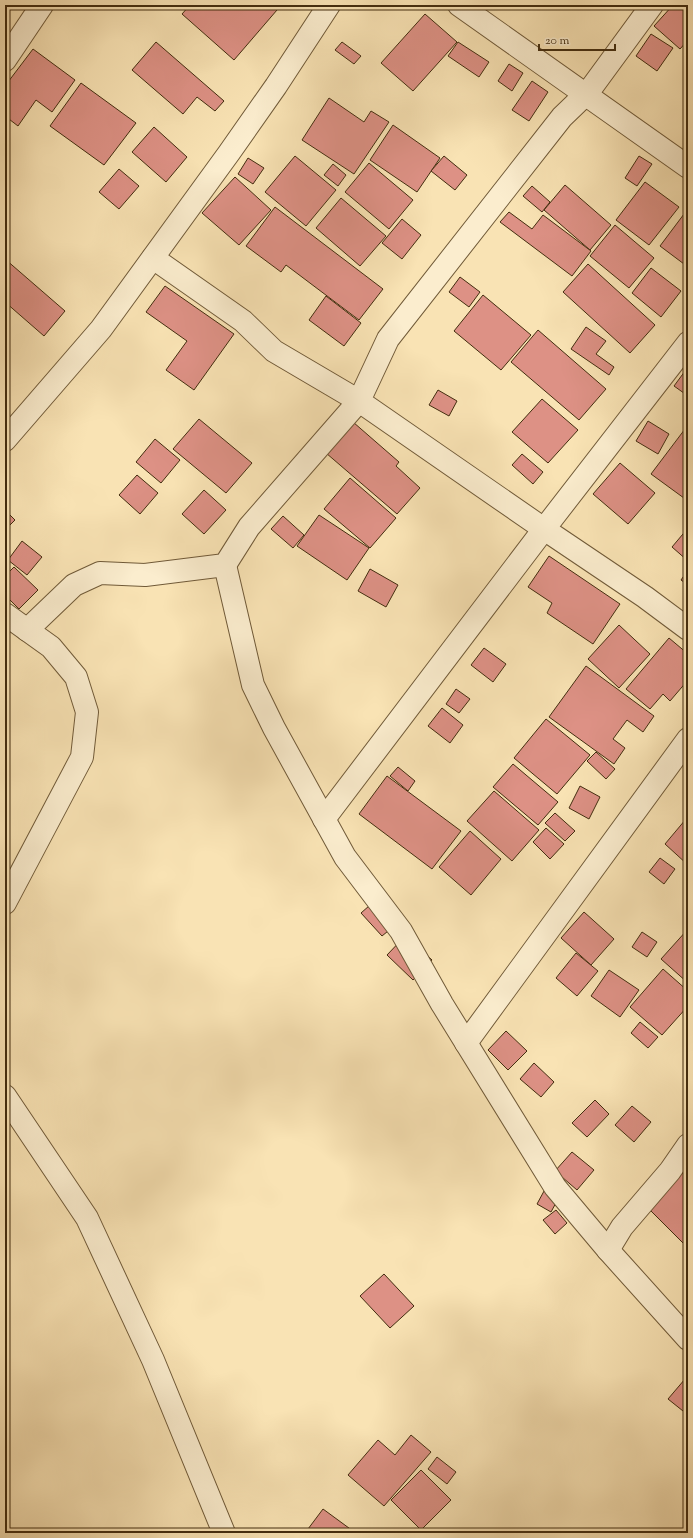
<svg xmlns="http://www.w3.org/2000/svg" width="693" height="1538" viewBox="0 0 693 1538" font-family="'Sorts Mill Goudy',serif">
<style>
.building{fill:#dd9185;stroke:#432d0f}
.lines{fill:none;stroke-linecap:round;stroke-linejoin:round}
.minor-casing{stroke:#705a38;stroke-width:24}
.minor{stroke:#fbedce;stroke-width:22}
</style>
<rect width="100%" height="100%" fill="#f9e3b4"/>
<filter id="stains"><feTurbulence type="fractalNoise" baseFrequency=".005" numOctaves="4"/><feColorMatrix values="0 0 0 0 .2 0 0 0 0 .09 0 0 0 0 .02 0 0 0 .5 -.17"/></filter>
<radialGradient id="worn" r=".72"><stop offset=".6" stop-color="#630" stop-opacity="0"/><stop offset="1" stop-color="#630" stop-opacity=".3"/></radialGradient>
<g class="building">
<polygon points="190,5 271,5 277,10 234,60 182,14"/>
<polygon points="673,5 688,5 688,40 680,49 654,26"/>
<polygon points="425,14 457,42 413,91 381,63"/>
<polygon points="651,34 673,48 657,71 636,56"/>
<polygon points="156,42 224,101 215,111 197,97 183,114 132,70"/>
<polygon points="342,42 361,56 354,64 335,50"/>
<polygon points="458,42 489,62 479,77 448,56"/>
<polygon points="33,49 75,80 52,112 36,100 18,126 5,116 5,86"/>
<polygon points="509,64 523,73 512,91 498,81"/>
<polygon points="532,81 548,92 529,121 512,110"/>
<polygon points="81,83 136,123 104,165 50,126"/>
<polygon points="329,98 364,122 371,111 389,122 354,174 302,140"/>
<polygon points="393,125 440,158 417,192 370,160"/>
<polygon points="154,127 187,157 166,182 132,152"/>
<polygon points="295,156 336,190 306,226 265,192"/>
<polygon points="444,156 467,175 455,190 431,171"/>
<polygon points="639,156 652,164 637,186 625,178"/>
<polygon points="248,158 264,168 253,184 238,174"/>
<polygon points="369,163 413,200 389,229 345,192"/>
<polygon points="333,164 346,175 338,186 324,175"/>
<polygon points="119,169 139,186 119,209 99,192"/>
<polygon points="235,177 271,210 239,245 202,213"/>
<polygon points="645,182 679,207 649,245 616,220"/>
<polygon points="565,185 611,225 590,250 544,210"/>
<polygon points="532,186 550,202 542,212 523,196"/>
<polygon points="341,198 386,236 360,266 316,228"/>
<polygon points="275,207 383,289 359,320 286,265 281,272 246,246"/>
<polygon points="509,212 532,229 543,215 591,251 572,276 500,222"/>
<polygon points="684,214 688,217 688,267 660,246"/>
<polygon points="402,219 421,235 402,259 382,243"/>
<polygon points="615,225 654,258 629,288 590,256"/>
<polygon points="5,259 65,311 44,336 5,302"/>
<polygon points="588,264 655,325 630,353 563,292"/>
<polygon points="651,268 681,291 661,317 632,293"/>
<polygon points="460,277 480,292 469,307 449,292"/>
<polygon points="165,286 234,334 194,390 166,370 187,341 146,312"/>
<polygon points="483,295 531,335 501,370 454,331"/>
<polygon points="326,296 361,323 344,346 309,320"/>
<polygon points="586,327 606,341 596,354 614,367 609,375 571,349"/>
<polygon points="538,330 606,389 579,420 511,362"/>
<polygon points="688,367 688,396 674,386"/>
<polygon points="438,390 457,401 449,416 429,405"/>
<polygon points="542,399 578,430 548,463 512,432"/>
<polygon points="199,419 252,463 226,493 173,449"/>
<polygon points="648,421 669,434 658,454 636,441"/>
<polygon points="353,422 399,462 396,466 420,488 397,514 326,453"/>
<polygon points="688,425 688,501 651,474"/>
<polygon points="155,439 180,460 161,483 136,462"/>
<polygon points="522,454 543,472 533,484 512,465"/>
<polygon points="620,463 655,493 628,524 593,494"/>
<polygon points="137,475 158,493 140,514 119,495"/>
<polygon points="350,478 396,518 370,548 324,509"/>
<polygon points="204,490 226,510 204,534 182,514"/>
<polygon points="5,510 15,520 5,530"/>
<polygon points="319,515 369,548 347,580 297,546"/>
<polygon points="283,516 304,535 293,548 271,529"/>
<polygon points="688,528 688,561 672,547"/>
<polygon points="22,541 42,557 27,575 8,560"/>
<polygon points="549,556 620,604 593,644 547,613 552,603 528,587"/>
<polygon points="14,567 38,590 19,609 5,595 5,576"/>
<polygon points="370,569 398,585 386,607 358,591"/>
<polygon points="688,570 688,585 681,580"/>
<polygon points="619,625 650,654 619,688 588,659"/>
<polygon points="669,638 688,654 688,680 670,701 663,694 650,709 626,689"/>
<polygon points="484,648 506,664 493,682 471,665"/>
<polygon points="586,666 654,716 643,732 627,720 613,739 625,748 614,764 549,717"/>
<polygon points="456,689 470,699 459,713 446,704"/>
<polygon points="442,708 463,725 450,743 428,726"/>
<polygon points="546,719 590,755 557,794 514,758"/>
<polygon points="596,752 615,769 606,779 587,761"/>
<polygon points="513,764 558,802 538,825 493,787"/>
<polygon points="398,767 415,781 408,791 390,776"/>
<polygon points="387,776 461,831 432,869 359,814"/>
<polygon points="580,786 600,797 589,819 569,808"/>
<polygon points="494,791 539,830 512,861 467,821"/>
<polygon points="555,813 575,831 565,841 545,823"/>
<polygon points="686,819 688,821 688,865 665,844"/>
<polygon points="546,828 564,844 550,859 533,842"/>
<polygon points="470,831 501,859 471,895 439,867"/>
<polygon points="660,858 675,869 664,884 649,872"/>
<polygon points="378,898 399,922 382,936 361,913"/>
<polygon points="584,912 614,939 591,965 561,938"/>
<polygon points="688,929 688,983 661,959"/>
<polygon points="642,932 657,942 647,957 632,947"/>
<polygon points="406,935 432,960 413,980 387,955"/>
<polygon points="576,953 598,971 577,996 556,978"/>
<polygon points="663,969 688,991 688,1006 662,1035 630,1007"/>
<polygon points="609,970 639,990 620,1017 591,996"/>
<polygon points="640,1022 658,1037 648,1048 631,1033"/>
<polygon points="506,1031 527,1051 508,1070 488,1050"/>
<polygon points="534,1063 554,1082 541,1097 520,1079"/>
<polygon points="595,1100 609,1114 587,1137 572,1123"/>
<polygon points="632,1106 651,1122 634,1142 615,1125"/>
<polygon points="572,1152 594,1170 577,1190 555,1171"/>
<polygon points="681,1172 688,1179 688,1241 684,1244 647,1207"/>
<polygon points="550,1180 564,1188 551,1212 537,1204"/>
<polygon points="556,1210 567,1223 555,1234 543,1220"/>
<polygon points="384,1274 414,1306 390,1328 360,1296"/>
<polygon points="685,1379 688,1382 688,1415 668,1399"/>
<polygon points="411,1435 431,1452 384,1506 348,1475 378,1440 395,1455"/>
<polygon points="437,1457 456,1472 447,1484 428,1469"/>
<polygon points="421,1470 451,1500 421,1530 391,1500"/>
<polygon points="323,1509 353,1531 352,1533 305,1533"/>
</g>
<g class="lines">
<defs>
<g id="minor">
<polyline points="459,5 688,167"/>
<polyline points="5,60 42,5"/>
<polyline points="688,343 544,529 645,597 688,629"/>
<polyline points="5,440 101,329 229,153 276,86 329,5"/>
<polyline points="225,565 253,685 274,728 345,857 401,931 442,1004 555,1187 608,1250 688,1339"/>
<polyline points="5,614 51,647 76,677 87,712 82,757 5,903"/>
<polyline points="27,630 74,585 100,573 145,575 225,565 249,527 359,401 274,351 243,321 153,258"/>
<polyline points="324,819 544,529 359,401 388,339 562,117 589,91 652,5"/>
<polyline points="466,1043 688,739"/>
<polyline points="5,1096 87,1218 153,1360 224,1533"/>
<polyline points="608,1250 622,1227 670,1171 688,1145"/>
</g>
</defs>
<use href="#minor" class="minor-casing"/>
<use href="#minor" class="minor"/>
</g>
<rect width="693" height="1538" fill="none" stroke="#f9e3b4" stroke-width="20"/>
<rect x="6" y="6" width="681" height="1526" fill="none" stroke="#432d0f" stroke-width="2"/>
<rect x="10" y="10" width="673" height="1518" fill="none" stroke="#432d0f"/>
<path d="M539 44v6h76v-6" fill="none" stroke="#432d0f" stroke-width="2"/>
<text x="545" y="44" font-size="12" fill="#432d0f" stroke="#fbedce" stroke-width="3" paint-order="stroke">20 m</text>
<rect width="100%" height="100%" filter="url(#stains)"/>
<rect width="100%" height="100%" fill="url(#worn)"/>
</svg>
